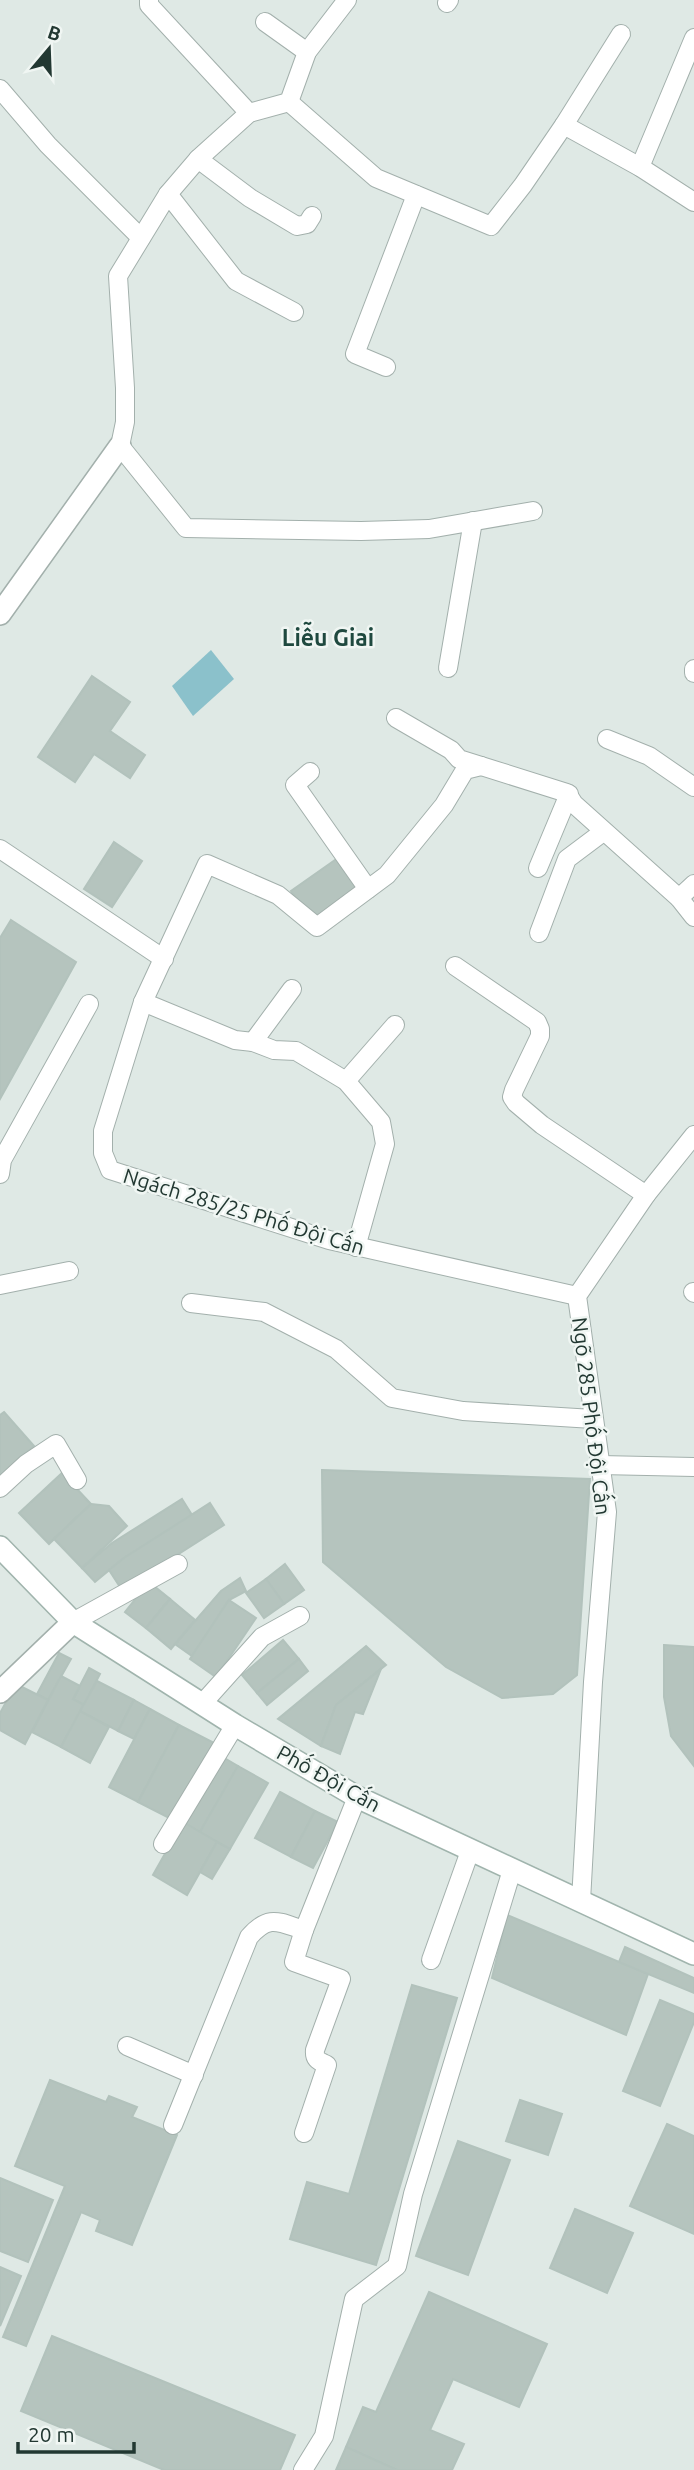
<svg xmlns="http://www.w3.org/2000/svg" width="694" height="2470" viewBox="0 0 694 2470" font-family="Ubuntu,sans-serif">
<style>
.water{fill:#8bc1cb}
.building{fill:#b5c4be;stroke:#b2c2bc;stroke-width:2}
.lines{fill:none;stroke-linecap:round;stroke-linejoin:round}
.lane-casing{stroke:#a3b0ac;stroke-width:20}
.street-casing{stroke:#a3b0ac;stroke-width:24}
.secondary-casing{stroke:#a0b4ad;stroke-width:24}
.lane{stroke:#fff;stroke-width:18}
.street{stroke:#fff;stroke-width:21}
.secondary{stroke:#fff;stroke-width:21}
.labels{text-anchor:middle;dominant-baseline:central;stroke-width:5;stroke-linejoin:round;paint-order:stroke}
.street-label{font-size:21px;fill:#223832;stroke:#f0f6f3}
.neighbourhood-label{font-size:23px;font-weight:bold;fill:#1f493f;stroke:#f0f6f3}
</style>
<rect width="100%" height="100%" fill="#dfe9e5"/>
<polygon class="water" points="211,650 234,679 193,716 172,686"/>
<g class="building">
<polygon points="92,676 130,702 110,731 145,755 130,778 94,754 75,782 38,757"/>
<polygon points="114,842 142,861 112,907 84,889"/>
<polygon points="342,855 364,884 313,921 291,891"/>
<polygon points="11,920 76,962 0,1099 0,938"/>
<polygon points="4,1412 34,1446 0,1477 0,1415"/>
<polygon points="322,1470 590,1479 577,1675 553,1694 502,1698 446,1667 323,1562"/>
<polygon points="62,1473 91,1504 49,1544 19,1513"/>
<polygon points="182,1499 192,1515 124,1558 95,1582 82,1568 112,1543"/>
<polygon points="210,1503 224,1525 122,1590 109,1570 124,1558"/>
<polygon points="91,1504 109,1506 127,1526 82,1568 54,1539"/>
<polygon points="285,1564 304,1590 284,1604 266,1579"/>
<polygon points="240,1578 246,1591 229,1600 192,1656 175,1644 221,1591"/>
<polygon points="266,1579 284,1604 264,1618 246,1593"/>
<polygon points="149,1582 170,1599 146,1628 125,1612"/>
<polygon points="170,1599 195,1620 171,1649 146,1628"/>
<polygon points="229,1600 256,1618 216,1677 190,1659"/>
<polygon points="283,1640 299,1659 257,1693 242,1675"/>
<polygon points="664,1645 694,1647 694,1766 671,1736 664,1697"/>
<polygon points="366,1646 386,1665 336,1705 321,1746 278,1719"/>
<polygon points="59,1653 71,1659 48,1700 37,1694"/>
<polygon points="299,1659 308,1671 267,1705 257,1693"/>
<polygon points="89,1668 100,1674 84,1705 73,1699"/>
<polygon points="381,1669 363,1714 355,1712 340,1754 321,1746 336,1705"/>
<polygon points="61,1676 80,1686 73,1699 84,1705 61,1747 32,1732"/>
<polygon points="97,1681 134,1700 118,1731 80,1711"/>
<polygon points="16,1684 48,1700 25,1744 0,1730 0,1713"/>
<polygon points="134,1700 150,1709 134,1739 118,1731"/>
<polygon points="150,1709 179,1725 138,1802 109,1787"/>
<polygon points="80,1711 109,1727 90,1763 61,1747"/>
<polygon points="179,1725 214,1743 173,1820 138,1802"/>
<polygon points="221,1756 238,1766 200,1832 183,1822"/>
<polygon points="238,1766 268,1783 230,1849 200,1832"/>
<polygon points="280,1792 315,1811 291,1857 255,1838"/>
<polygon points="315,1811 338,1822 313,1868 291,1857"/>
<polygon points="183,1822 217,1842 187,1895 153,1875"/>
<polygon points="217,1842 230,1849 212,1879 200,1872"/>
<polygon points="507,1915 648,1974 626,2035 492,1978"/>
<polygon points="625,1947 694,1978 694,1993 619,1962"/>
<polygon points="412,1985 457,1998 376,2265 290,2239 307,2182 349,2194"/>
<polygon points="660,2000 694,2014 694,2022 660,2106 623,2091"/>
<polygon points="50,2080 106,2102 109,2096 137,2107 132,2117 177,2135 132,2245 96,2231 100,2220 81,2212 26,2346 3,2337 65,2186 15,2166"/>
<polygon points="520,2100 562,2114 548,2155 506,2141"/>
<polygon points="667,2124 694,2136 694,2234 630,2206"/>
<polygon points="458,2141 510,2160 468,2275 416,2256"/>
<polygon points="0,2178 53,2200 28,2262 0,2251"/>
<polygon points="575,2209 633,2233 607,2293 550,2268"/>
<polygon points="0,2267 21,2276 0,2326"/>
<polygon points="429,2292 547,2344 519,2407 453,2379 430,2430 464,2444 452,2470 397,2470 346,2447 363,2407 376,2412"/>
<polygon points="52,2336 295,2435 280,2470 164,2470 21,2411"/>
<polygon points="346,2447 397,2470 336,2470"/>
</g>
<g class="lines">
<defs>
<g id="lane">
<polyline points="149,0 149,5 249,113"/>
<polyline points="347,0 307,52 289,102 249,113 198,159 168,194 118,276 125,388 125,422 120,446 186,528 361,531 429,529 533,511"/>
<polyline points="447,3 449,0"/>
<polyline points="265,22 307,52"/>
<polyline points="0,89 48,145 141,238"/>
<polyline points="289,102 376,178 491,226 523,185 564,125 640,167 694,202"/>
<polyline points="564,125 621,34"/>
<polyline points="198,159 250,198 297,226 307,224 312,216"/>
<polyline points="640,167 694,38"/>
<polyline points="168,194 236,281 294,312"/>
<polyline points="386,367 355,354 416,195"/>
<polyline points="448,668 473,521"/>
<polyline points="694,669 694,673"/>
<polyline points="396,718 451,750 459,759 567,793 574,804 679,898 694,917"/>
<polyline points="607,739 649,756 694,787"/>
<polyline points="481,766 465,770 444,805 387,875 317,927 278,895 207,864 143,1002 103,1131 103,1153 110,1170 329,1240 577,1296"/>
<polyline points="310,772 295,785 368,889"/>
<polyline points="0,849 164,959"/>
<polyline points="538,868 569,794"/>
<polyline points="679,898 694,884"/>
<polyline points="539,933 567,859 603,832"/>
<polyline points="455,966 537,1022 540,1029 540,1036 514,1090 512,1097 516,1103 542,1125 646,1195"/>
<polyline points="143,1002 235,1040 253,1042 274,1050 296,1051 346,1081 381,1122 385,1144 356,1247"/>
<polyline points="253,1042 292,989"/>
<polyline points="346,1081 395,1025"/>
<polyline points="0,1174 2,1160 89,1004"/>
<polyline points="0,1285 69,1271"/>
<polyline points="693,1292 694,1293"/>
<polyline points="191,1303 264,1312 336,1349 392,1398 463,1411 593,1419"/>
<polyline points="600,1465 694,1467"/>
<polyline points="0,1488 26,1464 56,1444 77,1480"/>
<polyline points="73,1622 178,1564"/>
<polyline points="202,1704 262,1637 300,1616"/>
<polyline points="163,1844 235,1725"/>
<polyline points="581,1901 593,1682 607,1512 577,1296 646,1195 694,1135"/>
<polyline points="431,1960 470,1851"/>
<polyline points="127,2046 194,2075"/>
<path d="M173 2125 249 1937C269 1914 278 1922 304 1930L357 1797"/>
<path d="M304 2133 327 2065C319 2061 314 2060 315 2050L341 1979 294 1962 304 1930"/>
<polyline points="303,2470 324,2436 354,2299 397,2266 413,2194 512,1870"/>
</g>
<g id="street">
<polyline points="0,614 120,446"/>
<polyline points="0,1692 73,1622"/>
</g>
<polyline id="secondary" points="0,1547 73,1622 235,1725 357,1797 694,1954"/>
</defs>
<use href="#lane" class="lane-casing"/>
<use href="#street" class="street-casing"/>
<use href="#secondary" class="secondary-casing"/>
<use href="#lane" class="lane"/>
<use href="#street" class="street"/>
<use href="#secondary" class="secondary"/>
</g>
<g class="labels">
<g class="street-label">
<text transform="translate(244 1211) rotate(17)">Ngách 285/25 Phố Đội Cấn</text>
<text transform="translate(592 1416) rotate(83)">Ngõ 285 Phố Đội Cấn</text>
<text transform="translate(329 1778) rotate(29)">Phố Đội Cấn</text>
</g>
<g class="neighbourhood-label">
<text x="328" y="637">Liễu Giai</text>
</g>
</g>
<g transform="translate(49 49) rotate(19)" stroke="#f0f6f3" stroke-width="5" paint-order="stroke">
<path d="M0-5L12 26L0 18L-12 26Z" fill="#223832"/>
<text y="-10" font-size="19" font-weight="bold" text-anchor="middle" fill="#223832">B</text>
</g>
<path d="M18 2442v10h116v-10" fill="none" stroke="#223832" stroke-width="3.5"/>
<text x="28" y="2442" font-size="21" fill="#223832" stroke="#f0f6f3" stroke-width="5" paint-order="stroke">20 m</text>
</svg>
